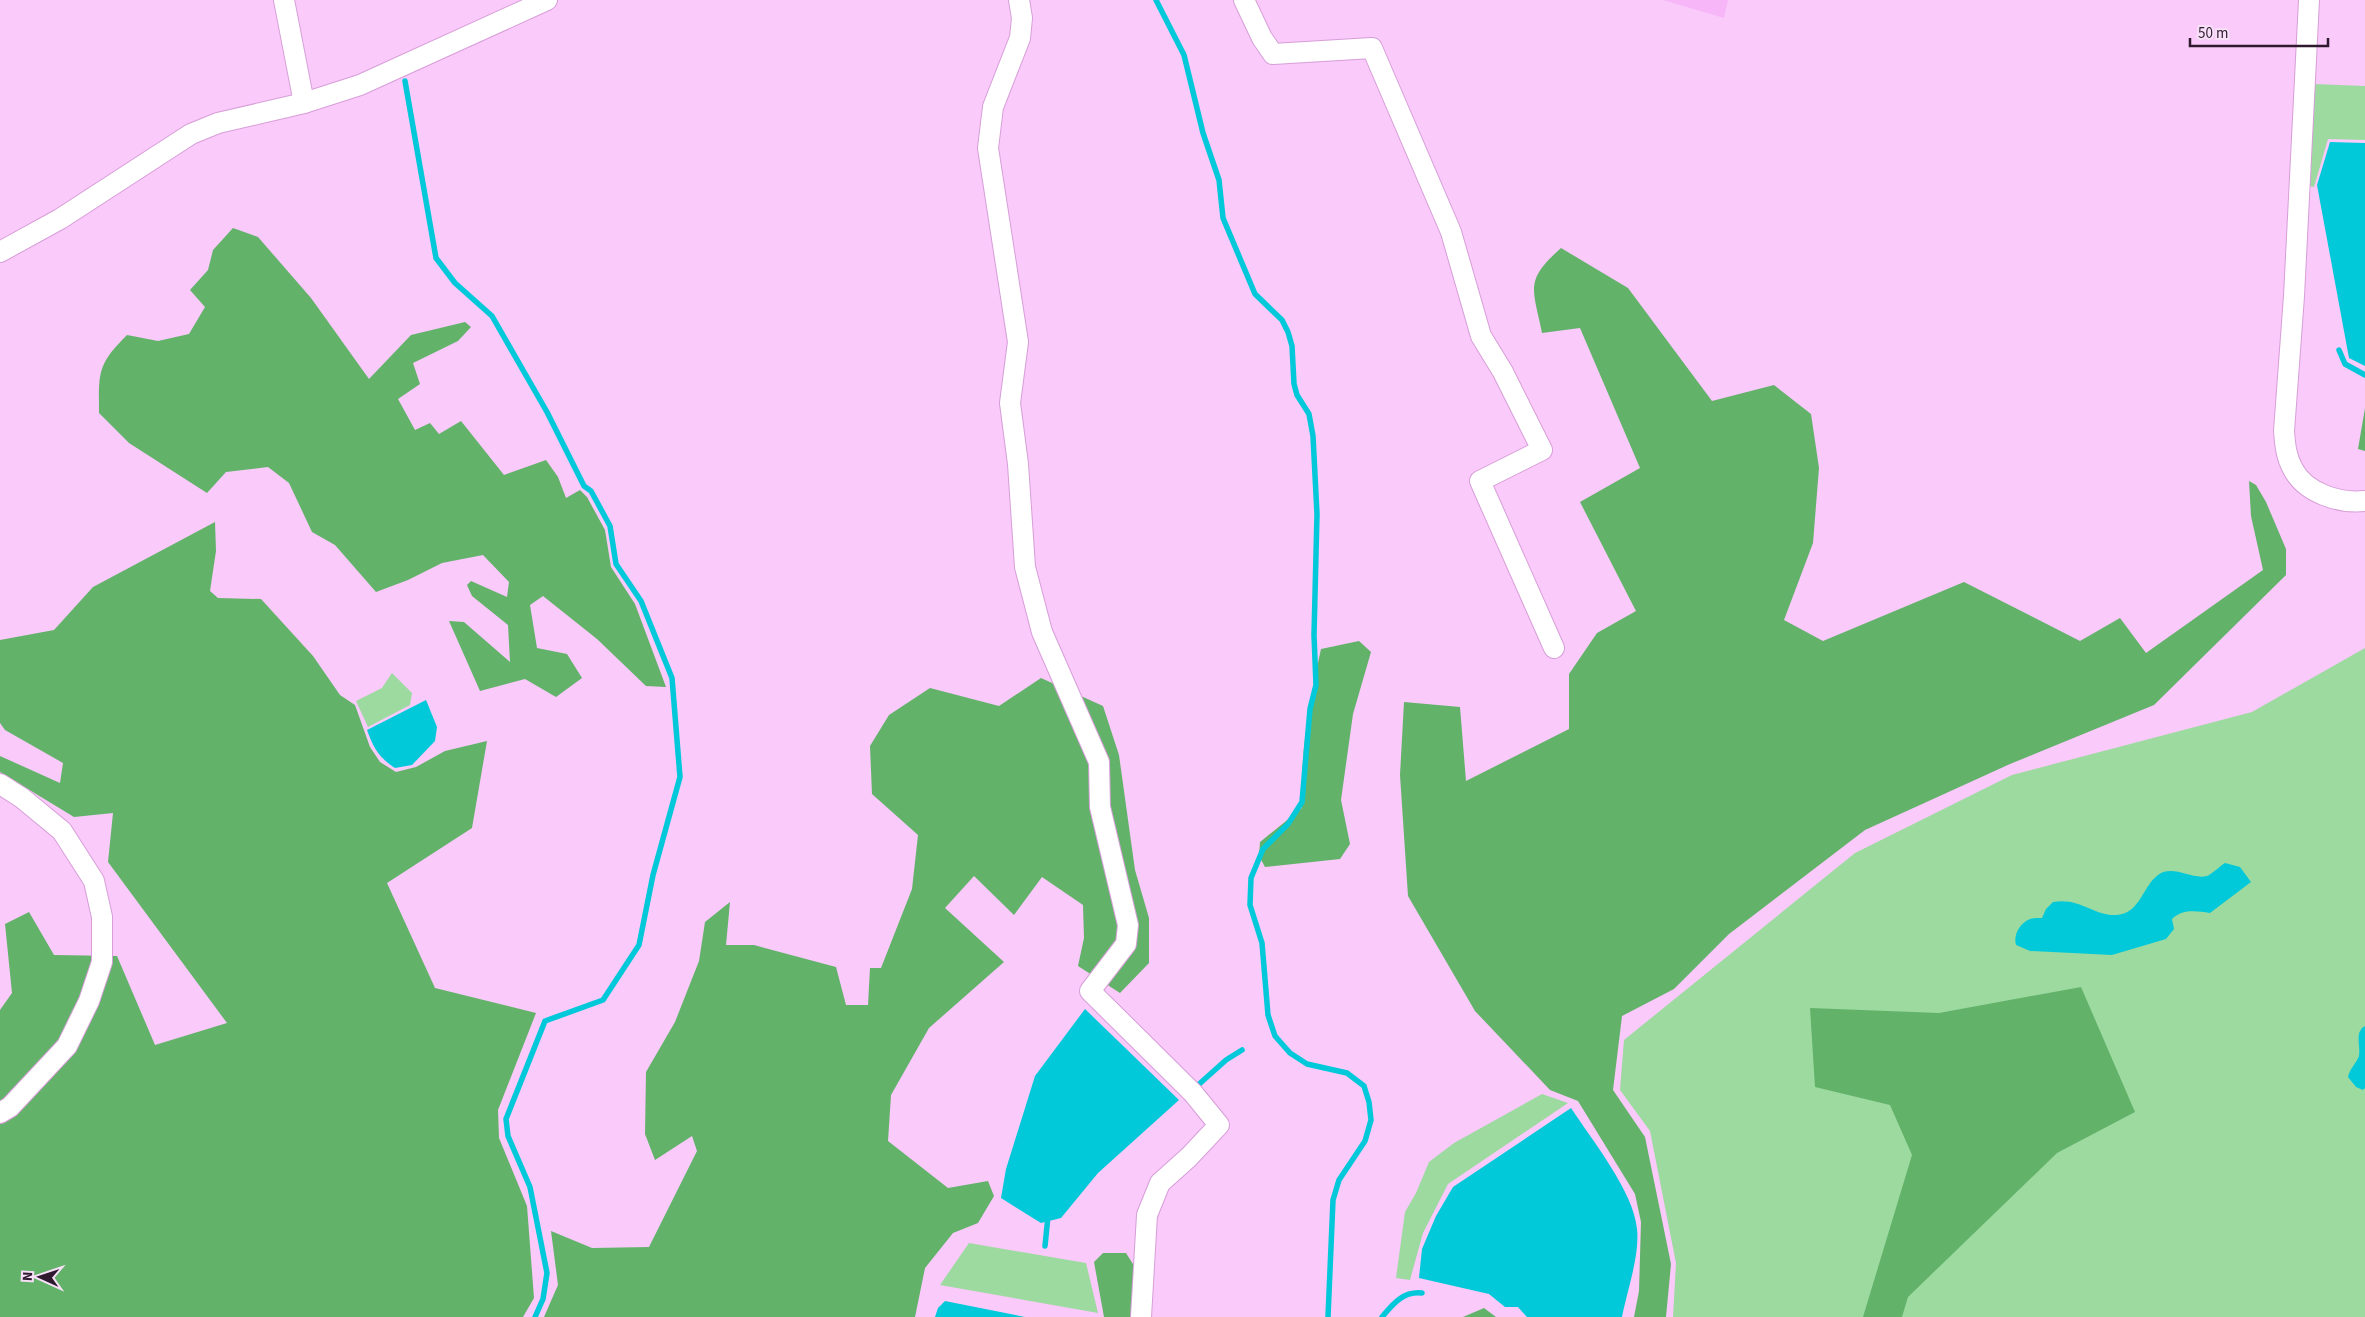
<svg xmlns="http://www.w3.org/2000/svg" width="2365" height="1317" viewBox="0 0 2365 1317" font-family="'Source Sans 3',sans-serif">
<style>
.built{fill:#f7b6f7}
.green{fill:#9ddaa0}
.forest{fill:#62b26a}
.water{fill:#01c9da}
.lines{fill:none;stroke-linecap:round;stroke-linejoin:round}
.stream{stroke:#01c9da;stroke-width:5.5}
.minor-casing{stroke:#d79ed8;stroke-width:22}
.minor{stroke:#fff;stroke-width:20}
</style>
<rect width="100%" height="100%" fill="#f9cafa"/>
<polygon class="built" points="1663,0 1728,0 1724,18"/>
<g class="green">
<polygon points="2314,84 2365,86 2365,140 2328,139 2314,187 2309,186"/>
<polygon points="2365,648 2365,1317 1673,1317 1676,1263 1650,1131 1620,1090 1624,1040 1855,853 2012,775 2252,712"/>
<polygon points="392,673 412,693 410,705 368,727 356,701 382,688"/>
<polygon points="1542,1094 1568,1103 1448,1184 1423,1233 1410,1280 1396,1278 1405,1212 1416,1193 1429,1162 1454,1143"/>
<polygon points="969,1243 1086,1263 1098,1313 940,1285"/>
</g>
<g class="forest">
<path d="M233 228 258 237 311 298 369 379 411 335 465 322 471 327 458 341 413 363 420 384 398 399 415 430 430 423 439 434 461 421 504 475 546 460 558 477 566 498 580 490 587 497 605 530 611 567 635 604 666 687 646 686 597 639 543 596 530 605 537 648 567 654 582 678 556 697 525 679 480 691 449 621 464 622 510 662 508 625 472 596 467 585 471 581 507 597 509 582 483 555 442 563 408 580 376 592 335 545 312 532 289 483 268 467 226 472 207 493 129 443 99 413C99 372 97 365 127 335L158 341 189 334 205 307 190 290 208 270 213 250Z"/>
<path d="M1561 248 1628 288 1712 401 1774 385 1811 414 1819 468 1813 543 1784 620 1823 641 1964 582 2080 641 2120 618 2146 653 2263 570 2251 516 2249 481 2256 485 2266 502 2286 549V575L2154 705 2010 764 1865 830 1729 934 1674 989 1622 1016 1613 1090 1645 1137 1671 1264 1666 1317H1634L1639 1291 1641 1222 1635 1194 1578 1101 1550 1090 1475 1011 1408 896 1400 775 1404 702 1460 707 1466 781 1569 729V674L1597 633 1636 611 1580 502 1640 468 1580 328 1542 333C1533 288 1524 281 1561 248Z"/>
<polygon points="2365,408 2365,451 2358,449"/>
<polygon points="215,522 216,551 210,591 218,598 261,599 313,656 340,695 355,705 370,747 380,762 396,772 416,767 445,751 487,741 472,828 387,883 435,988 536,1013 498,1110 499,1138 527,1206 534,1298 523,1317 0,1317 0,1010 12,993 5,924 29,912 54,955 117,956 155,1045 227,1023 108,862 113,813 74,817 0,772 0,756 60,783 63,763 5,730 0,723 0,640 54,630 93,587"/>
<path d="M1359 641 1371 652 1353 714 1341 800 1350 844 1340 859 1265 867 1259 856 1260 842 1302 808C1300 753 1309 703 1321 649Z"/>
<polygon points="1041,678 1103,706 1119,755 1135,870 1149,918 1149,963 1120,993 1078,966 1084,938 1083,905 1042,877 1014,915 974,876 945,908 1004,962 929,1028 891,1095 888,1141 948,1188 988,1181 994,1196 978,1223 953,1233 925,1268 915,1317 544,1317 558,1285 551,1231 592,1248 649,1247 697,1151 692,1136 655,1160 645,1134 646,1072 675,1022 699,961 705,922 730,902 726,945 754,945 836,967 846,1005 868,1005 870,968 881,968 912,889 918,835 872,794 870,746 889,715 930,688 999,706"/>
<polygon points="2081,987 2135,1112 2057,1153 1908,1297 1902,1317 1863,1317 1912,1155 1890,1105 1815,1087 1810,1008 1939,1013"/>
<polygon points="1103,1253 1126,1253 1138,1272 1135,1317 1104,1317 1094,1262"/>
<polygon points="1484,1308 1496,1317 1463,1317"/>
</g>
<g class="water">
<polygon points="2330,142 2365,143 2365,366 2349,358 2317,185"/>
<path d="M426 700 437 727 435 741 412 765 395 768C379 758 373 747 367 730Z"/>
<path d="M2225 863 2240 867 2251 882 2210 913C2195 911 2183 909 2172 919L2174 929 2166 939 2112 955 2030 951 2016 945C2013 935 2020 923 2030 919 2033 918 2039 918 2042 918L2046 909 2053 902C2080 897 2094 916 2116 915 2140 914 2142 887 2158 875 2173 864 2191 880 2207 876 2212 874 2220 866 2225 863Z"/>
<polygon points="1085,1009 1179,1100 1098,1173 1061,1218 1041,1223 1001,1198 1006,1169 1035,1076"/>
<path d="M2365 1026V1088L2363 1090 2356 1087 2348 1077C2350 1068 2356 1064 2359 1056 2361 1046 2354 1032 2365 1026Z"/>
<path d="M1571 1108C1592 1140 1634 1192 1637 1229 1640 1255 1627 1291 1622 1317H1527L1518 1307H1505L1489 1294 1419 1278 1422 1249 1436 1216 1453 1187Z"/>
<polygon points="945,1301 1025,1317 935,1317 938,1308"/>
</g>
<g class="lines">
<g class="stream">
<polyline points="1156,0 1184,55 1203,133 1219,180 1223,218 1255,294 1282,320 1288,332 1292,346 1294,384 1297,395 1309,414 1313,436 1317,514 1314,635 1316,685 1310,709 1302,802 1288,824 1263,849 1251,878 1250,905 1262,943 1268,1015 1275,1036 1290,1053 1307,1064 1347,1073 1364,1086 1369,1102 1371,1120 1365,1141 1339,1180 1333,1200 1328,1317"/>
<polyline points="405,81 436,258 455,283 492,316 547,412 584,486 591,491 610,526 616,564 641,601 672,678 680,777 653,875 639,945 603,1000 545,1021 506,1119 508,1136 530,1187 547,1273 543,1299 535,1317"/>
<polyline points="2339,350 2345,364 2365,375"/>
<polyline points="1197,1086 1226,1060 1242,1050"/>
<polyline points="1045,1246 1048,1216"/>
<path d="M1382 1317C1393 1304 1403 1291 1422 1293"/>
</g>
<defs>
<g id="minor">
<polyline points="284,0 304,103"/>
<polyline points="1019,0 1022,18 1020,38 993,107 988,148 1018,342 1010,403 1018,464 1025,567 1042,632 1099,762 1100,807 1128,925 1126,944 1090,991 1193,1093 1219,1125 1189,1157 1160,1183 1147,1215 1141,1317"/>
<polyline points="1244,0 1262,38 1273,54 1372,48 1451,232 1481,336 1503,372 1542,450 1480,481 1554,648"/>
<path d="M2309 0 2294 296 2284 431C2285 444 2286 457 2293 469 2305 493 2340 504 2365 501"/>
<polyline points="0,252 60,219 191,134 218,123 304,103 360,85 547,0"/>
<polyline points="0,784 22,798 62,831 94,881 102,917 102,962 89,1001 67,1046 10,1107 0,1113"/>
</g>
</defs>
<use href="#minor" class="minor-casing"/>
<use href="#minor" class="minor"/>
</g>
<g transform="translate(40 1277) rotate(273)" stroke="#f8e1f8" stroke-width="4" paint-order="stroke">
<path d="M0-4L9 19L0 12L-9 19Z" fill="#2e192f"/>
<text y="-8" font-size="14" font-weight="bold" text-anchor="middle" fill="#2e192f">N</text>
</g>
<path d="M2190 38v8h138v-8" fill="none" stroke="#2e192f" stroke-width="2.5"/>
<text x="2198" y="38" font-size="15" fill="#2e192f" stroke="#f8e1f8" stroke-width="4" paint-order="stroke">50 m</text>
</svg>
